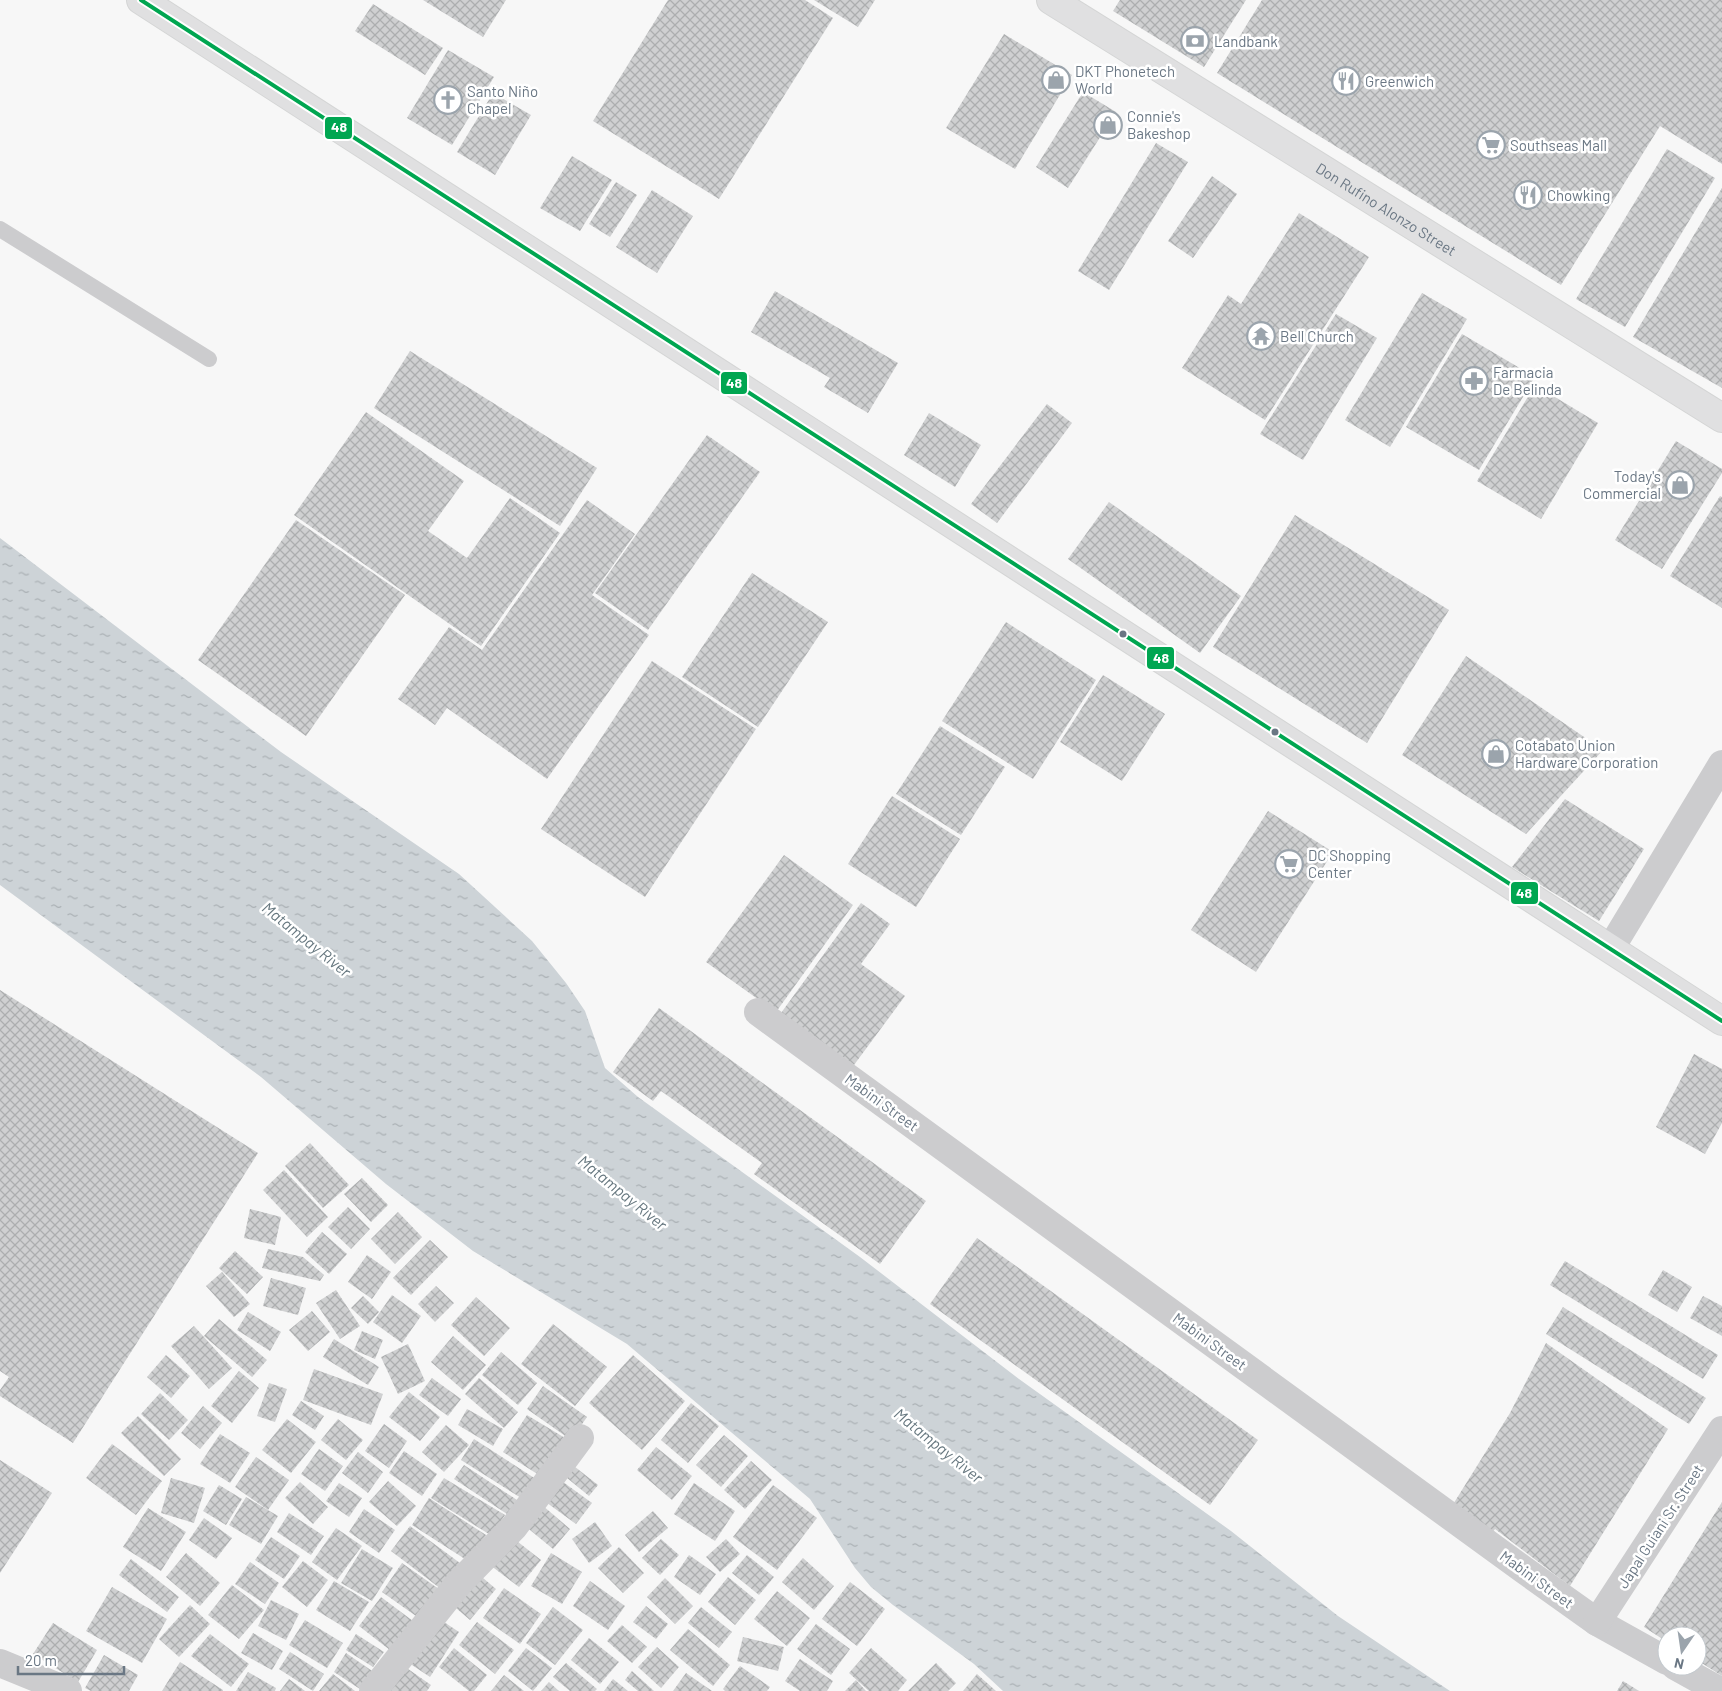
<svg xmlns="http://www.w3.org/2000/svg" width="1722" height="1691" viewBox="0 0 1722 1691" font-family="Barlow,sans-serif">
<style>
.water{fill:url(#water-ripples)}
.building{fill:url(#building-cross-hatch)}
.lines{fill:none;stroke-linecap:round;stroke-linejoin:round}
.secondary-casing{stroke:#d4d5d5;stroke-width:30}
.lane{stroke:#ccccce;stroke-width:16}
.street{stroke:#ccccce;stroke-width:28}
.secondary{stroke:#e0e0e1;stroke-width:28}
.bus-1-casing{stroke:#fff;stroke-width:8}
.bus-1{stroke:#00a651;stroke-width:4}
.bus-dot{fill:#6a7784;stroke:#fff;stroke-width:2}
.labels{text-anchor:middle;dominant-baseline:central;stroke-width:5;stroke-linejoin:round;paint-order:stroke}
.poi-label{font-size:15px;fill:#6a7784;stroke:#fff;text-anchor:start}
.street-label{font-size:15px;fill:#6a7784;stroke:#fff}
.water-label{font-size:16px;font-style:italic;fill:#66777f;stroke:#fff}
.line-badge{stroke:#fff;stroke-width:2}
.badge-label{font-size:14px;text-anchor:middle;font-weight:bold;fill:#fff}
</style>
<defs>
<pattern id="water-ripples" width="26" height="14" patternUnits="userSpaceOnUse" patternTransform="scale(1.25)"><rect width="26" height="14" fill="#cdd3d7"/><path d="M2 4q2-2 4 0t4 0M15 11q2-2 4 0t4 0" fill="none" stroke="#aab0b4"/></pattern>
<pattern id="building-cross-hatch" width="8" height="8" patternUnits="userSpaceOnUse" patternTransform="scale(1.25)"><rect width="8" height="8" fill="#cfd0d1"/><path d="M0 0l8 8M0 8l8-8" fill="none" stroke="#acaeaf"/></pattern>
</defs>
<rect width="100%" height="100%" fill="#f7f7f7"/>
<polygon class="water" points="0,538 281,752 459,874 532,941 566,983 585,1011 605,1068 638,1097 860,1257 1019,1379 1231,1531 1338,1616 1450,1691 1003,1691 974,1664 893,1605 871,1587 855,1568 810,1499 627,1344 473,1251 386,1184 261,1077 0,885"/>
<g class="building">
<polygon points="423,0 506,0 483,37"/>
<polygon points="668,0 805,0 833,18 719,199 593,121"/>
<polygon points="814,0 875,0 858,27"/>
<polygon points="1120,0 1246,0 1204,67 1113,11"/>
<polygon points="1262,0 1722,0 1722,164 1660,126 1561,285 1217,73"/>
<polygon points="373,4 443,48 425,75 355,31"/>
<polygon points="1004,34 1072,75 1015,169 946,128"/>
<polygon points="448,50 494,77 452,145 407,118"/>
<polygon points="1083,92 1116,112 1068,188 1036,167"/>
<polygon points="493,93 531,115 495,175 457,152"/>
<polygon points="1156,143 1188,162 1109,290 1078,271"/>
<polygon points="1667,149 1715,178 1625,327 1576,299"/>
<polygon points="572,156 612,180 580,231 540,208"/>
<polygon points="1212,176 1237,194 1193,258 1168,241"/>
<polygon points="616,182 637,195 610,237 589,224"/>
<polygon points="1722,188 1722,388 1633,337"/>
<polygon points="652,190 693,216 657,273 616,247"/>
<polygon points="1299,213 1369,257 1265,420 1182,368 1228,295 1241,304"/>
<polygon points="775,291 898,363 868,413 824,387 830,378 751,332"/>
<polygon points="1422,293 1467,319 1390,447 1345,420"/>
<polygon points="1336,314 1377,338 1303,460 1260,434"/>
<polygon points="1462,334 1535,377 1479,470 1406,427"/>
<polygon points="410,351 597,468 560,526 374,408"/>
<polygon points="1535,385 1598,423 1541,519 1477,481"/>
<polygon points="1047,404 1072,423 997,523 971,504"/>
<polygon points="366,412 464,481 428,531 467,558 510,498 560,533 481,646 294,515"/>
<polygon points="929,413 981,445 955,487 904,455"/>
<polygon points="707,435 760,472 648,630 595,593"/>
<polygon points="1676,441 1722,469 1722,473 1662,569 1615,540"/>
<polygon points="1720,496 1722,497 1722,608 1670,576"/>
<polygon points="587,500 635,534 592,595 649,635 547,779 447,708 435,725 398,699 449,627 482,650"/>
<polygon points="1109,502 1241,596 1200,653 1068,559"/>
<polygon points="1295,515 1449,610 1367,743 1213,647"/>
<polygon points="296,520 405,595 306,736 198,660"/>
<polygon points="752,573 828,622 758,727 682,677"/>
<polygon points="1006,622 1096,680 1033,779 942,721"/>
<polygon points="1466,656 1603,750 1526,834 1402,755"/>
<polygon points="652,661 756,729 645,897 541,829"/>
<polygon points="1103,675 1165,714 1122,781 1060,742"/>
<polygon points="940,726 1005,767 961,835 896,794"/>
<polygon points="892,796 960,839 916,907 848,864"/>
<polygon points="1565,799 1644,849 1599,921 1512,867"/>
<polygon points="1268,811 1333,852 1256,972 1191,930"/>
<polygon points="784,855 853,905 776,1012 706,962"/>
<polygon points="861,903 890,924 861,964 905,996 854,1065 781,1013"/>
<polygon points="0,990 258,1153 73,1443 0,1396 0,1390 9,1377 0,1371"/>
<polygon points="659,1008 926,1201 880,1264 754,1174 762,1163 661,1091 653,1101 613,1072"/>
<polygon points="1694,1054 1722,1069 1722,1123 1705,1154 1656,1127"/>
<polygon points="310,1143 349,1185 323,1208 285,1166"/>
<polygon points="284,1170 328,1217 307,1237 263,1190"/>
<polygon points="362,1178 388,1205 371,1222 344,1194"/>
<polygon points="348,1207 370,1229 351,1249 328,1227"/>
<polygon points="250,1209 281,1217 275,1245 244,1238"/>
<polygon points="398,1212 422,1237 395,1264 371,1239"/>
<polygon points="322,1232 347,1254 329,1274 305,1252"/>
<polygon points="977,1238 1258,1440 1210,1505 930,1304"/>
<polygon points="430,1240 448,1257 411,1295 393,1278"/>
<polygon points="268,1249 303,1257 324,1275 320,1281 262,1268"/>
<polygon points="235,1251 263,1277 247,1294 219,1268"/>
<polygon points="367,1255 391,1272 372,1299 348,1282"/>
<polygon points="1565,1261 1718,1355 1703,1379 1550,1285"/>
<polygon points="1663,1270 1692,1287 1677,1312 1648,1295"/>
<polygon points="222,1272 250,1304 234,1317 206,1286"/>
<polygon points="271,1278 306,1288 298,1315 263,1306"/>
<polygon points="436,1286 454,1303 435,1322 418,1304"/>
<polygon points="336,1290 360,1326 340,1339 316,1303"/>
<polygon points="392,1295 421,1316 402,1343 373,1322"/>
<polygon points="363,1296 379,1312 368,1324 351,1308"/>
<polygon points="1703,1296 1722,1306 1722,1336 1690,1318"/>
<polygon points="476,1297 510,1328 484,1356 451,1325"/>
<polygon points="1563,1307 1706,1398 1689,1424 1546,1334"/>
<polygon points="312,1311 330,1332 308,1351 289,1330"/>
<polygon points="248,1312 281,1332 270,1351 237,1330"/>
<polygon points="219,1319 267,1360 252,1377 204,1336"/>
<polygon points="553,1324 607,1367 575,1406 521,1364"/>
<polygon points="194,1326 232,1368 209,1389 171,1346"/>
<polygon points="362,1331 383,1340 375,1359 354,1350"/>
<polygon points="453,1336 486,1365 463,1390 431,1362"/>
<polygon points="334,1339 379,1367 368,1385 323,1357"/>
<polygon points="1546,1343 1668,1429 1570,1586 1495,1529 1493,1532 1452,1506 1510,1413"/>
<polygon points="408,1344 425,1381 398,1394 381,1357"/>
<polygon points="501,1352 537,1383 518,1405 482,1375"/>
<polygon points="166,1355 190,1376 171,1398 147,1377"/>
<polygon points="633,1355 685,1401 642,1450 589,1403"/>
<polygon points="314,1369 383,1394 371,1425 303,1400"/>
<polygon points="239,1371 259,1388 232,1423 211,1406"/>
<polygon points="432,1378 461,1399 448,1416 419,1395"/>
<polygon points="479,1378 518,1412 504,1428 465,1394"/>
<polygon points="269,1383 287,1389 275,1422 257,1416"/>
<polygon points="543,1386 587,1417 571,1440 527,1409"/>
<polygon points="409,1392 440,1417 420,1441 389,1417"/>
<polygon points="160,1393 188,1420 169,1440 141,1414"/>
<polygon points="301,1401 324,1416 315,1430 292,1415"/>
<polygon points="691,1403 719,1426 688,1463 661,1440"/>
<polygon points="203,1406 222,1423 200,1449 181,1433"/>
<polygon points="467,1409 503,1429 493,1446 458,1425"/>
<polygon points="527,1415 570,1441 545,1479 503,1452"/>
<polygon points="138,1416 181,1459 164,1476 121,1433"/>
<polygon points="287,1419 316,1442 291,1473 262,1450"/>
<polygon points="338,1419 363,1440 346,1460 321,1440"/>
<polygon points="384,1424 407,1441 389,1468 365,1451"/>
<polygon points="446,1425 469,1445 444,1472 422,1452"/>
<polygon points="220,1434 250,1453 230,1483 200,1464"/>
<polygon points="724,1435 748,1456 721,1487 696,1465"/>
<polygon points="474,1439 542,1483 529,1503 461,1460"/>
<polygon points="112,1444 162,1481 136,1515 86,1478"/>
<polygon points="656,1447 692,1476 672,1500 637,1470"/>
<polygon points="319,1449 343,1466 325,1491 301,1474"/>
<polygon points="404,1451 437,1474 422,1496 389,1473"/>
<polygon points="358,1452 383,1472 368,1493 342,1473"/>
<polygon points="256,1457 289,1480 268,1510 235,1487"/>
<polygon points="0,1460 52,1493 0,1573"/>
<polygon points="751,1461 772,1480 745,1509 724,1490"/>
<polygon points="570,1463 598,1485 589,1496 561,1473"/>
<polygon points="464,1465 520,1502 510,1516 454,1479"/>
<polygon points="171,1478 205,1488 194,1523 161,1513"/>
<polygon points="444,1478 505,1515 492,1536 431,1498"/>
<polygon points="559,1479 592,1503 576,1524 543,1500"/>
<polygon points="388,1481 416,1506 397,1526 369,1502"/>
<polygon points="300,1482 328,1507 313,1524 285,1498"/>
<polygon points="339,1483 362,1498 349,1517 326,1501"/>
<polygon points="694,1483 735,1511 715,1541 674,1514"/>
<polygon points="219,1485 242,1499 226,1525 203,1511"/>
<polygon points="773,1485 817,1518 777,1570 733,1537"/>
<polygon points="246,1497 278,1516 261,1544 229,1525"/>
<polygon points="429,1498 486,1535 468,1561 412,1525"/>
<polygon points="1722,1502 1722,1676 1697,1660 1697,1636 1667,1636 1667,1642 1644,1627"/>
<polygon points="542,1505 570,1529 553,1549 524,1525"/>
<polygon points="148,1508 186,1532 161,1571 123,1547"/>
<polygon points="364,1509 395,1530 379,1553 349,1532"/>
<polygon points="653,1511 668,1528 639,1552 625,1535"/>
<polygon points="289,1513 324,1536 311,1555 277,1532"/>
<polygon points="204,1518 232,1538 216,1559 189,1540"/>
<polygon points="595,1522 612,1546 589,1563 572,1539"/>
<polygon points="410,1526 464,1566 445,1592 391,1551"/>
<polygon points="336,1528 362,1546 337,1580 312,1562"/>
<polygon points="271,1537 300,1556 284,1579 255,1560"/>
<polygon points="513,1538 541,1560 519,1587 490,1565"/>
<polygon points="661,1539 679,1555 660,1575 642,1558"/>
<polygon points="726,1539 740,1554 720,1572 706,1557"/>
<polygon points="619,1547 644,1573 623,1593 598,1568"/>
<polygon points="362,1549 393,1568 372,1601 341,1583"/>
<polygon points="186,1553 220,1583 200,1606 166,1577"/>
<polygon points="551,1553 582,1572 562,1604 531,1586"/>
<polygon points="689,1555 716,1574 700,1595 674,1577"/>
<polygon points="747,1555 774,1577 759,1595 732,1573"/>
<polygon points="803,1558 834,1586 814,1610 782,1582"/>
<polygon points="131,1559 179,1597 167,1612 119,1575"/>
<polygon points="303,1561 328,1580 307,1607 282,1587"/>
<polygon points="250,1562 279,1583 265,1604 235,1584"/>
<polygon points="402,1563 443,1592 423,1621 382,1592"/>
<polygon points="476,1572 496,1589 470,1620 449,1602"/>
<polygon points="728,1577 756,1600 735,1625 708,1602"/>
<polygon points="665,1578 693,1606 675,1624 647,1597"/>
<polygon points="334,1581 369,1602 350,1631 316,1610"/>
<polygon points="590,1581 625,1606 608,1630 573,1606"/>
<polygon points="850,1582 885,1609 857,1646 822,1619"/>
<polygon points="232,1585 264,1610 239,1639 208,1615"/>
<polygon points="112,1587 167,1619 142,1663 86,1631"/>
<polygon points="504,1588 541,1614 520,1644 483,1618"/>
<polygon points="777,1591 810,1618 787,1646 754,1619"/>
<polygon points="381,1597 417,1624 395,1654 359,1626"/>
<polygon points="271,1600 299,1614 286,1640 258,1626"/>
<polygon points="190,1605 210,1624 179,1657 159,1639"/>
<polygon points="646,1606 668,1624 656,1639 633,1622"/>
<polygon points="553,1607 583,1630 555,1665 526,1643"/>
<polygon points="701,1607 732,1632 719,1648 688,1623"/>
<polygon points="435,1616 459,1632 430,1677 406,1661"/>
<polygon points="305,1620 343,1643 327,1668 289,1645"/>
<polygon points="477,1622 514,1650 495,1674 459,1645"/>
<polygon points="53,1623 97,1650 78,1682 33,1654"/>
<polygon points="816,1624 850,1649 831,1675 797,1649"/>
<polygon points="622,1625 647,1647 632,1663 607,1641"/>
<polygon points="688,1629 730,1665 713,1686 670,1650"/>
<polygon points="253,1633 283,1651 272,1670 241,1653"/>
<polygon points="210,1634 249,1664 231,1687 191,1656"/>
<polygon points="356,1634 384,1652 373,1667 346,1650"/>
<polygon points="743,1637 784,1647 778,1671 737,1661"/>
<polygon points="589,1638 619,1662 600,1684 571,1660"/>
<polygon points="657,1647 679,1667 661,1688 638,1667"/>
<polygon points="454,1648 487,1675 474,1691 469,1691 439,1667"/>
<polygon points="526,1648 552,1668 533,1691 508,1671"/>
<polygon points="871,1648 907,1680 898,1691 869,1691 849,1673"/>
<polygon points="290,1652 324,1674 313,1691 279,1669"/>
<polygon points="346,1653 378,1675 363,1691 334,1672"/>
<polygon points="104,1655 138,1675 129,1691 91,1691 85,1688"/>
<polygon points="800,1659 833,1681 827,1691 800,1691 785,1681"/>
<polygon points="180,1662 223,1690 223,1691 162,1691"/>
<polygon points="566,1663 597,1689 595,1691 570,1691 553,1677"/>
<polygon points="936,1663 956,1683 948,1691 908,1691"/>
<polygon points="401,1664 431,1685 427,1691 382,1691"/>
<polygon points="740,1666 770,1687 767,1691 725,1691 723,1689"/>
<polygon points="632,1671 654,1691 638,1691 625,1680"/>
<polygon points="248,1672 276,1688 275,1691 236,1691"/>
<polygon points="686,1673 712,1691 673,1691"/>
<polygon points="333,1674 355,1691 319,1691"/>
<polygon points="977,1674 996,1691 963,1691"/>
<polygon points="504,1675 524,1691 491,1691"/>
<polygon points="289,1679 305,1691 280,1691"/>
<polygon points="613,1679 628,1691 604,1691"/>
<polygon points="856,1680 866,1691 845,1691"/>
<polygon points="1623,1681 1639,1691 1617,1691"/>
<polygon points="549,1682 559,1691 541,1691"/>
</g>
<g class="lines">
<defs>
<g id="secondary">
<polyline points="141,0 1722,1021"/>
<path id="s1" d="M1051 0 1722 418"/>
</g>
</defs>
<use href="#secondary" class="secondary-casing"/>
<polyline class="lane" points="0,229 209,359"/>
<g class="street">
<polyline points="1611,948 1722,764"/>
<polyline points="758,1012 1524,1570 1597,1622 1667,1661"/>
<polyline points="1597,1622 1722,1430"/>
<polyline points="0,1663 68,1691"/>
<polyline points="1675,1666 1720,1691"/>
<polyline points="373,1691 459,1583 514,1527 580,1438"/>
</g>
<use href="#secondary" class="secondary"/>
<defs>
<polyline id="bus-1" points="141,0 1722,1021"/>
</defs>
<use href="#bus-1" class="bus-1-casing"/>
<use href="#bus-1" class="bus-1"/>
</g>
<defs>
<symbol id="bank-ring" viewBox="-11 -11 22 22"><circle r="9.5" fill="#fff" stroke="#9ba4ac" stroke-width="1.5"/><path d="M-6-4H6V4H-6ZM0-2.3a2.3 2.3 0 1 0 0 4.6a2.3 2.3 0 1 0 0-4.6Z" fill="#9ba4ac"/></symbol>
<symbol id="shop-ring" viewBox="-11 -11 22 22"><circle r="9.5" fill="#fff" stroke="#9ba4ac" stroke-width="1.5"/><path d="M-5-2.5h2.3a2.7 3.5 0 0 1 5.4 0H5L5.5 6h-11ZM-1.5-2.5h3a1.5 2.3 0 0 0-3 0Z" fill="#9ba4ac"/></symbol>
<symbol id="restaurant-ring" viewBox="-11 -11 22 22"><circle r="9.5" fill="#fff" stroke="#9ba4ac" stroke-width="1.5"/><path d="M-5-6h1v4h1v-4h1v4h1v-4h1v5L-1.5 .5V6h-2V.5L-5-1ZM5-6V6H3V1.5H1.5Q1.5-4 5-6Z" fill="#9ba4ac"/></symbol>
<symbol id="church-ring" viewBox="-11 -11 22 22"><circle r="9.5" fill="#fff" stroke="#9ba4ac" stroke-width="1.5"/><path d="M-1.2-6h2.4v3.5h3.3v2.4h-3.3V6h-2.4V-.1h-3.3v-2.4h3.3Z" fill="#9ba4ac"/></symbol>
<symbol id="supermarket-ring" viewBox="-11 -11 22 22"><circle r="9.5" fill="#fff" stroke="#9ba4ac" stroke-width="1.5"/><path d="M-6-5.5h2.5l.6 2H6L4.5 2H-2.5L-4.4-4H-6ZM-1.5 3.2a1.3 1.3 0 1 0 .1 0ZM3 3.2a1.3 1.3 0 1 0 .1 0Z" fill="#9ba4ac"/></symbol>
<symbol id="temple-ring" viewBox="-11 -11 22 22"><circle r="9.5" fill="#fff" stroke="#9ba4ac" stroke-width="1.5"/><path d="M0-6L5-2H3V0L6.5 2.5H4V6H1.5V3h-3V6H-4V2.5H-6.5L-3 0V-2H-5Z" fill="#9ba4ac"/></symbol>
<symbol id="pharmacy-ring" viewBox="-11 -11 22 22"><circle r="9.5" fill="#fff" stroke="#9ba4ac" stroke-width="1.5"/><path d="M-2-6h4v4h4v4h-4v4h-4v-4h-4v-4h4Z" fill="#9ba4ac"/></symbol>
</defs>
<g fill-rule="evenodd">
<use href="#bank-ring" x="1179" y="25" width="32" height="32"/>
<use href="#shop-ring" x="1040" y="64" width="32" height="32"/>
<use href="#restaurant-ring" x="1330" y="65" width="32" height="32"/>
<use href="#church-ring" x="432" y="84" width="32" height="32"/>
<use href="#shop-ring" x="1092" y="109" width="32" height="32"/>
<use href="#supermarket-ring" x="1475" y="129" width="32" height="32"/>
<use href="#restaurant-ring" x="1512" y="179" width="32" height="32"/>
<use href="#temple-ring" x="1245" y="320" width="32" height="32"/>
<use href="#pharmacy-ring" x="1458" y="365" width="32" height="32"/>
<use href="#shop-ring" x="1664" y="469" width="32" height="32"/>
<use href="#shop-ring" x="1480" y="738" width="32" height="32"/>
<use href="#supermarket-ring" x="1273" y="848" width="32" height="32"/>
</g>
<g class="bus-dot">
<circle cx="1123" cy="634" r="4.5"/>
<circle cx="1275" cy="732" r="4.5"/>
</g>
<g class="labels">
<g class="poi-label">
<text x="1214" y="41">Landbank</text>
<text x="1075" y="71">DKT Phonetech<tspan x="1075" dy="17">World</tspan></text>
<text x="1365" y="81">Greenwich</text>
<text x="467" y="91">Santo Niño<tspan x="467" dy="17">Chapel</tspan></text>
<text x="1127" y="116">Connie's<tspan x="1127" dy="17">Bakeshop</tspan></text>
<text x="1510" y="145">Southseas Mall</text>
<text x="1547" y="195">Chowking</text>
<text x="1280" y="336">Bell Church</text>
<text x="1493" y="372">Farmacia<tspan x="1493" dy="17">De Belinda</tspan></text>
<text x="1661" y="476" text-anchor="end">Today's<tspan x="1661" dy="17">Commercial</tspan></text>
<text x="1515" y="745">Cotabato Union<tspan x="1515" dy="17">Hardware Corporation</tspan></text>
<text x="1308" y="855">DC Shopping<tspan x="1308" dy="17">Center</tspan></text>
</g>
<g class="street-label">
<text stroke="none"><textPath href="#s1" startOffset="395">Don Rufino Alonzo Street</textPath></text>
<text transform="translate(882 1102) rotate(36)">Mabini Street</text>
<text transform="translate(1210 1341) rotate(36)">Mabini Street</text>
<text transform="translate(1660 1526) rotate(-57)">Japal Guiani Sr. Street</text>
<text transform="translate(1537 1579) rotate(36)">Mabini Street</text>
</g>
<g class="water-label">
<text transform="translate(307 939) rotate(39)">Matampay River</text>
<text transform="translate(623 1192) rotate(39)">Matampay River</text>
<text transform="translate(939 1445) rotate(39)">Matampay River</text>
</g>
</g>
<g class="line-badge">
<rect x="324" y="116" width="29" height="24" rx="5" fill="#00a651"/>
<rect x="720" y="371" width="28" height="24" rx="5" fill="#00a651"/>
<rect x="1146" y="646" width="29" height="24" rx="5" fill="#00a651"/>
<rect x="1510" y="881" width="29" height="24" rx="5" fill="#00a651"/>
</g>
<g class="badge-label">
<text x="339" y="132">48</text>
<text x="734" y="388">48</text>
<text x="1161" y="663">48</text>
<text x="1524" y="898">48</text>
</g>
<g transform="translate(1682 1651) rotate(193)"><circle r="24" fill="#ffffff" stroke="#c3c9ce"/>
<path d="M0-4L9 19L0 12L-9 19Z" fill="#9ba4ac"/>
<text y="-8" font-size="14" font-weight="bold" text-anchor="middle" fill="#6a7784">N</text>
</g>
<path d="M18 1666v8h106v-8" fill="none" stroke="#6a7784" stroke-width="2.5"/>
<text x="25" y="1666" font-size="15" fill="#6a7784" stroke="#ffffff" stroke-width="4" paint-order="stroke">20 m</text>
</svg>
